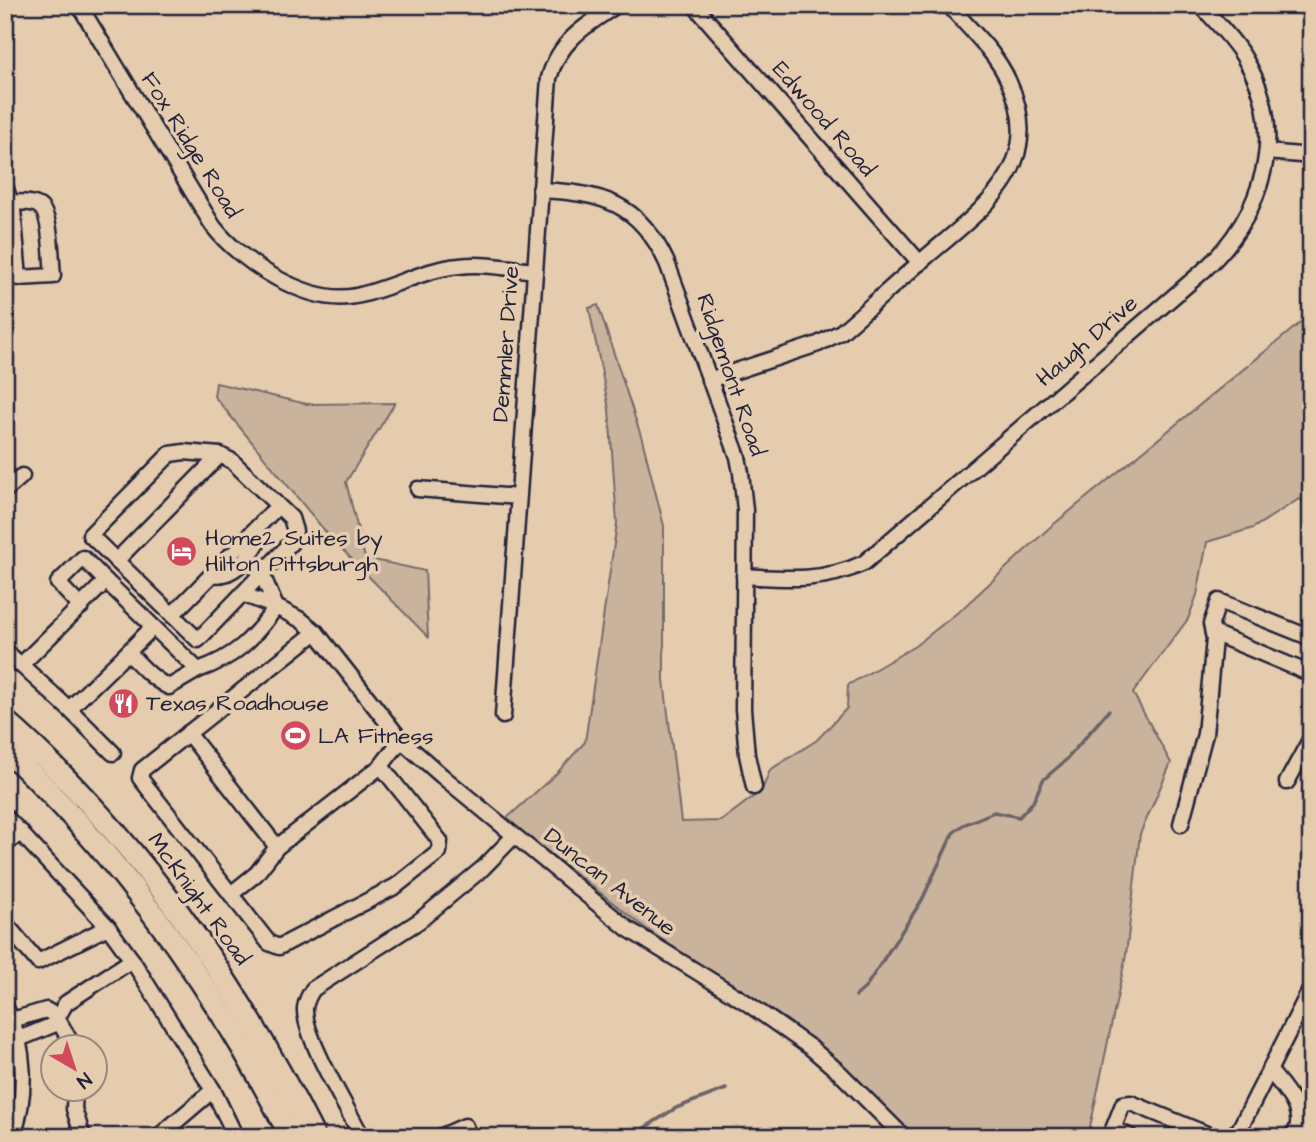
<svg xmlns="http://www.w3.org/2000/svg" width="1316" height="1142" viewBox="0 0 1316 1142" font-family="'Architects Daughter',sans-serif">
<style>
.green{fill:#c9b39d;stroke:#766a6c;stroke-width:2}
.lines{fill:none;stroke-linecap:round;stroke-linejoin:round}
.stream{stroke:#6c6367;stroke-width:3.5}
.minor-casing{stroke:#22223b;stroke-width:19}
.highway-casing{stroke:#22223b;stroke-width:26}
.minor{stroke:#e6ccae;stroke-width:14}
.highway{stroke:#e6ccae;stroke-width:21}
.labels{text-anchor:middle;dominant-baseline:central;stroke-width:7;stroke-linejoin:round;paint-order:stroke}
.street-label{font-size:23px;fill:#22223b;stroke:#e6ccae}
.poi-label{font-size:23px;fill:#22223b;stroke:#e6ccae;text-anchor:start}
</style>
<rect width="100%" height="100%" fill="#e6ccae"/>
<filter id="ink" filterUnits="userSpaceOnUse"><feTurbulence type="fractalNoise" baseFrequency=".0143" numOctaves="2"/><feDisplacementMap in="SourceGraphic" scale="14" xChannelSelector="R" yChannelSelector="G"/><feConvolveMatrix kernelMatrix="1 2 1 2 8 2 1 2 1" color-interpolation-filters="sRGB"/></filter>
<g filter="url(#ink)">
<g class="green">
<polygon points="598,305 642,439 664,526 664,680 681,822 721,821 762,790 770,770 817,740 847,708 848,685 915,646 962,609 1048,529 1311,314 1311,503 1299,499 1253,528 1207,542 1197,595 1188,619 1133,693 1171,763 1140,834 1126,955 1088,1137 913,1137 830,1054 790,1022 653,934 506,819 557,773 585,742 617,523 609,409 589,308"/>
<polygon points="216,383 307,404 395,403 346,482 365,558 425,571 428,637 329,536 214,396"/>
</g>
<g class="lines">
<g class="stream">
<polyline points="856,996 865,988 922,900 953,833 963,825 994,812 1019,817 1033,802 1043,780 1066,760 1109,710"/>
<polyline points="630,1137 676,1108 726,1089"/>
</g>
<defs>
<g id="minor">
<path d="M79 5 213 226C240 262 309 306 356 296 391 289 424 269 459 266 483 263 510 268 534 271"/>
<polyline points="694,5 920,263"/>
<polyline points="1267,152 1311,156"/>
<path d="M5 186 13 209 19 278 53 276C51 260 52 214 39 206 31 201 19 203 11 202"/>
<path d="M540 190C602 193 639 202 667 263L738 457 741 473 745 510 743 709 747 755 754 787"/>
<path d="M709 380 818 344 841 332C869 308 897 282 925 258 982 209 1049 166 1008 80 995 51 969 29 949 5"/>
<polygon points="184,452 220,455 232,461 291,518 295,531 291,543 198,640 90,535 170,454"/>
<polyline points="418,489 518,497"/>
<polyline points="5,491 22,476"/>
<polyline points="238,547 278,506"/>
<polyline points="116,561 220,455"/>
<path d="M212 574C231 579 249 558 258 542L255 530"/>
<polyline points="262,574 276,607"/>
<path d="M744 576C787 579 824 582 864 563L1202 272C1262 217 1290 134 1245 59 1234 39 1216 23 1201 5"/>
<polyline points="242,594 276,607 301,620 316,632 401,740 442,776 628,929 744,1001 811,1048 840,1073 904,1137"/>
<polyline points="81,607 58,583 83,558 106,581"/>
<polyline points="172,615 232,554"/>
<path d="M153 627 128 652C140 665 153 680 169 687L198 670"/>
<polyline points="316,632 142,770 140,778 269,943 279,947 396,886 439,852 440,841 381,766"/>
<polyline points="1213,633 1311,674"/>
<path d="M5 651 21 665 106 581 198 670C236 657 253 639 276 607"/>
<polyline points="21,665 69,709"/>
<path d="M503 716 549 78C559 41 586 25 617 5"/>
<polyline points="188,733 277,847"/>
<polyline points="113,753 69,709 128,652"/>
<polyline points="1287,782 1311,738"/>
<polyline points="5,816 108,927 132,960 213,1090 236,1137"/>
<polyline points="1181,824 1205,734 1214,639 1211,624 1219,601 1311,638"/>
<polyline points="5,845 21,832"/>
<polyline points="231,894 256,874 277,847 381,766 401,740"/>
<polyline points="5,923 38,962 108,927"/>
<path d="M5 1006C27 1046 27 1093 13 1137"/>
<polyline points="12,1020 46,1010 56,1016 74,1048"/>
<polyline points="19,1039 53,1025 66,1003 132,960"/>
<path d="M1269 1070C1283 1087 1311 1115 1292 1137"/>
<polyline points="75,1090 74,1109 83,1137"/>
<polyline points="1113,1129 1131,1137"/>
<polyline points="158,1137 213,1090"/>
<path d="M362 1137C348 1109 303 1036 305 1008 306 1001 309 995 313 989L419 921 483 868 514 836"/>
<polyline points="440,1137 465,1126 469,1137"/>
<polyline points="1110,1137 1123,1104 1131,1103 1214,1137"/>
<polyline points="1228,1137 1239,1130 1311,988"/>
</g>
<g id="highway">
<path d="M5 721C137 837 235 980 314 1137"/>
<path d="M5 748C125 861 217 990 291 1137"/>
</g>
</defs>
<use href="#minor" class="minor-casing"/>
<use href="#highway" class="highway-casing"/>
<use href="#minor" class="minor"/>
<use href="#highway" class="highway"/>
</g>
</g>
<defs>
<symbol id="hotel-disc" viewBox="-11 -11 22 22"><circle r="9.5" fill="#d1495b" stroke="#e6ccae"/><path d="M-6-4.5h1.5V1H6V5H4.5V3h-9V5H-6ZM-4 0a1.8 1.8 0 1 1 3.6 0ZM.5 0V-2.5h3Q6-2.5 6 0Z" fill="#fff"/></symbol>
<symbol id="restaurant-disc" viewBox="-11 -11 22 22"><circle r="9.5" fill="#d1495b" stroke="#e6ccae"/><path d="M-5-6h1v4h1v-4h1v4h1v-4h1v5L-1.5 .5V6h-2V.5L-5-1ZM5-6V6H3V1.5H1.5Q1.5-4 5-6Z" fill="#fff"/></symbol>
<symbol id="stadium-disc" viewBox="-11 -11 22 22"><circle r="9.5" fill="#d1495b" stroke="#e6ccae"/><path d="M0-5a6.5 5 0 1 0 0 10a6.5 5 0 1 0 0-10ZM-3.5-1.8h7v3.6h-7Z" fill="#fff"/></symbol>
</defs>
<g fill-rule="evenodd">
<use href="#hotel-disc" x="164" y="534" width="35" height="35"/>
<use href="#restaurant-disc" x="106" y="686" width="35" height="35"/>
<use href="#stadium-disc" x="278" y="718" width="35" height="35"/>
</g>
<g class="labels">
<g class="street-label">
<text transform="translate(824 119) rotate(49)">Edwood Road</text>
<text transform="translate(191 145) rotate(58)">Fox Ridge Road</text>
<text transform="translate(1087 341) rotate(-41)">Haugh Drive</text>
<text transform="translate(506 344) rotate(-86)">Demmler Drive</text>
<text transform="translate(731 375) rotate(71)">Ridgemont Road</text>
<text transform="translate(610 882) rotate(38)">Duncan Avenue</text>
<text transform="translate(199 899) rotate(54)">McKnight Road</text>
</g>
<g class="poi-label">
<text x="205" y="538">Home2 Suites by<tspan x="205" dy="26">Hilton Pittsburgh</tspan></text>
<text x="146" y="703">Texas Roadhouse</text>
<text x="318" y="736">LA Fitness</text>
</g>
</g>
<rect width="1316" height="1142" fill="none" stroke="#e6ccae" stroke-width="28"/>
<rect x="14" y="14" width="1288" height="1114" fill="none" stroke="#22223b" stroke-width="2.5" filter="url(#ink)"/>
<g transform="translate(74 1068) rotate(141)"><circle r="33" fill="#e6ccae" stroke="#988880" stroke-width="2"/>
<path d="M0-5L12 26L0 18L-12 26Z" fill="#d1495b"/>
<text y="-10" font-size="19" font-weight="bold" text-anchor="middle" fill="#22223b">N</text>
</g>
</svg>
